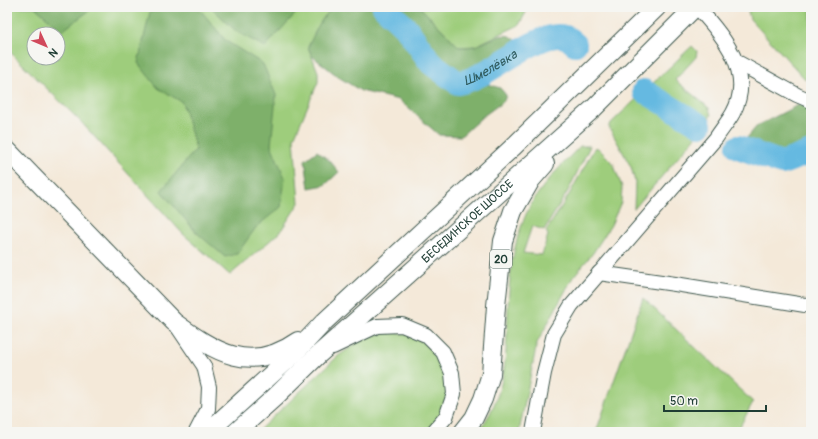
<svg xmlns="http://www.w3.org/2000/svg" width="818" height="439" viewBox="0 0 818 439" font-family="Pangolin,sans-serif">
<style>
.green{fill:#9ecd7b;stroke:#5e8558;fill-rule:evenodd}
.forest{fill:#7eb06b;stroke:#4e7650}
.lines{fill:none;stroke-linecap:round;stroke-linejoin:round}
.river{stroke:#65b9e1;stroke-width:24}
.minor-casing{stroke:#3f574d;stroke-width:16}
.major-casing{stroke:#3f574d;stroke-width:20}
.minor{stroke:#fff;stroke-width:14}
.major{stroke:#fff;stroke-width:18}
.labels{text-anchor:middle;dominant-baseline:central;stroke-width:3;stroke-linejoin:round;paint-order:stroke}
.shield{fill:#f6f6f2;stroke:#60746d;stroke-width:1}
.shield-label{font-size:11px;font-weight:bold;fill:#1f3d34}
.street-label{font-size:12px;fill:#1f3d34;stroke:#f6f6f2}
.water-label{font-size:13px;font-style:italic;fill:#305c5f;stroke:#f6f6f2}
</style>
<rect width="100%" height="100%" fill="#f6f6f2"/>
<filter id="ink" filterUnits="userSpaceOnUse"><feTurbulence type="fractalNoise" baseFrequency=".025" numOctaves="2"/><feDisplacementMap in="SourceGraphic" scale="8" xChannelSelector="R" yChannelSelector="G"/><feConvolveMatrix kernelMatrix="1 2 1 2 8 2 1 2 1" color-interpolation-filters="sRGB"/></filter>
<filter id="wash" filterUnits="userSpaceOnUse"><feTurbulence type="fractalNoise" baseFrequency=".012" numOctaves="4" result="noise"/><feDisplacementMap in="SourceGraphic" scale="16" xChannelSelector="R" yChannelSelector="G"/><feGaussianBlur stdDeviation="0.9" result="paint"/><feColorMatrix in="noise" values="0 0 0 0 0 0 0 0 0 0 0 0 0 0 0 0 0 1.4 0 .05"/><feComposite in="paint" operator="in"/></filter>
<g filter="url(#wash)">
<rect width="100%" height="100%" fill="#f4e9d9"/>
<g class="green">
<path d="M7 7H335L331 10 308 47 318 72V82L294 138 299 203 280 232 230 275 183 234 82 123 7 49ZM34 34H58V58H34Z"/>
<polygon points="420,7 529,7 519,25 475,46 459,47"/>
<polygon points="747,7 811,7 811,83 806,80 750,19"/>
<polygon points="692,46 697,51 696,57 675,80 709,108 711,115 704,127 634,209 635,182 631,167 609,127 609,125"/>
<path d="M580 146H590L568 191 544 230 532 226 523 253 542 255 548 235 546 231 570 193 595 147 598 148 613 163 622 187 621 202 611 225 593 253 573 277 537 343 519 432H478C516 383 503 328 511 271 513 251 519 230 527 212 538 188 562 165 580 146Z"/>
<polygon points="643,298 753,402 737,432 596,432"/>
<path d="M388 331C401 333 413 334 423 342 447 360 457 393 438 418 435 423 431 429 426 432H257L338 356 364 338Z"/>
</g>
<g class="forest">
<polygon points="35,7 94,7 62,31"/>
<polygon points="165,7 193,7 202,12 226,41 263,64 276,95 271,145 285,178 281,207 257,226 237,254 225,257 196,232 161,191 196,149 182,102 158,88 138,63 150,12"/>
<polygon points="211,7 297,7 296,13 265,47 237,32"/>
<path d="M335 7H420L459 47C464 47 470 47 475 46 490 42 506 26 518 43V46L482 68V78L487 84 500 88 506 95 504 101 482 117 461 136 439 135 399 100 361 91 340 78 312 56 308 47C315 33 321 15 335 7Z"/>
<polygon points="800,104 811,109 811,148 787,158 746,139 757,126"/>
<polygon points="317,151 330,161 339,172 325,185 309,188 305,160"/>
</g>
<g class="lines">
<g class="river">
<path id="s1" d="M384 7 407 29 431 63 458 83C487 80 539 28 565 37 569 38 572 42 575 44"/>
<polyline points="644,91 700,125"/>
<polyline points="738,147 782,163 811,152"/>
</g>
</g>
</g>
<g filter="url(#ink)">
<g class="lines">
<defs>
<g id="minor">
<polyline points="737,62 797,95 811,101"/>
<polyline points="599,273 675,284 811,306"/>
<polyline points="179,329 204,366 209,387 208,409 196,432"/>
<polyline points="333,347 377,326 402,325 426,335 443,352 452,373 454,394 446,417 433,432"/>
<path d="M533 432 544 373 554 334 571 306 716 138C721 130 728 122 733 113 755 73 723 35 697 7"/>
</g>
<g id="major">
<path d="M7 150 174 322C215 352 250 375 298 341"/>
<polyline points="208,432 295,353 324,322 512,148 657,7"/>
<path id="s2" d="M236 432 275 397 318 355 594 108 695 7"/>
<polyline points="463,432 474,418 483,399 491,374 496,306 503,241 513,211 531,180 545,164"/>
</g>
</defs>
<use href="#minor" class="minor-casing"/>
<use href="#major" class="major-casing"/>
<use href="#minor" class="minor"/>
<use href="#major" class="major"/>
</g>
</g>
<g class="labels">
<rect class="shield" x="490" y="250" width="22" height="18" rx="3"/>
<g class="shield-label">
<text x="501" y="259">20</text>
</g>
<g class="street-label">
<text stroke="none"><textPath href="#s2" startOffset="313">БЕСЕДИНСКОЕ ШОССЕ</textPath></text>
</g>
<g class="water-label">
<text stroke="none"><textPath href="#s1" startOffset="143">Шмелёвка</textPath></text>
</g>
</g>
<rect width="818" height="439" fill="none" stroke="#f6f6f2" stroke-width="24"/>
<g transform="translate(46 46) rotate(134)"><circle r="19" fill="#f6f6f2" stroke="#a0aca6"/>
<path d="M0-3L7 15L0 10L-7 15Z" fill="#d1495b"/>
<text y="-6" font-size="11" font-weight="bold" text-anchor="middle" fill="#1f3d34">N</text>
</g>
<path d="M664 405v6h102v-6" fill="none" stroke="#1f3d34" stroke-width="2"/>
<text x="670" y="405" font-size="12" fill="#1f3d34" stroke="#f6f6f2" stroke-width="3" paint-order="stroke">50 m</text>
</svg>
